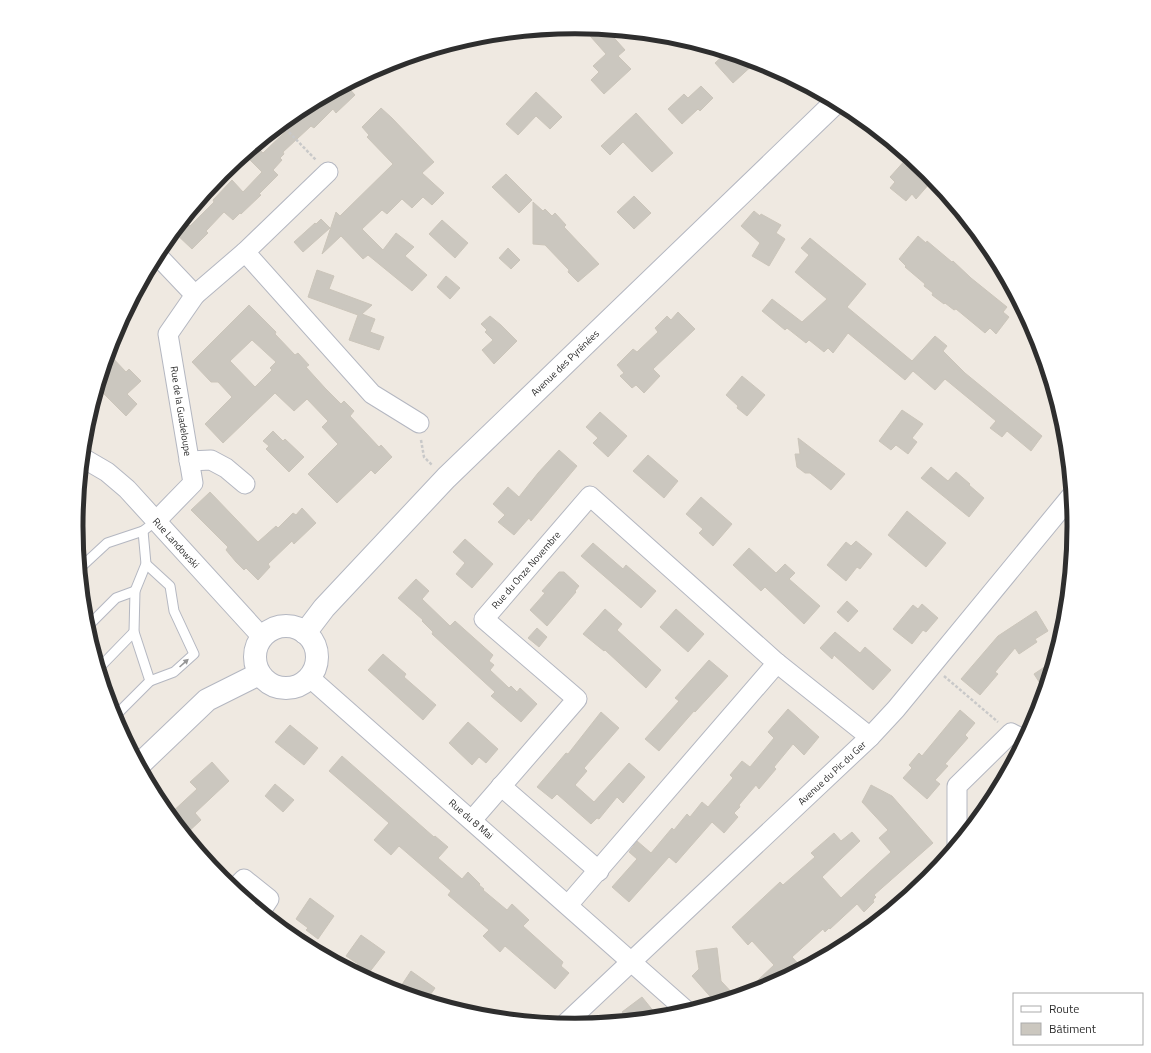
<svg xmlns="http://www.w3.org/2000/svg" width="1151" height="1053" viewBox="0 0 1151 1053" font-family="'Titillium Web',sans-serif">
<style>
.building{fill:#cbc7bf;stroke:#cbc5ba;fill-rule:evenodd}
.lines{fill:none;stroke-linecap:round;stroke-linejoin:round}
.service-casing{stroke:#b4b7c1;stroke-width:11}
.minor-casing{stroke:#b4b7c1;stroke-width:21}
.secondary-casing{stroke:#b4b7c1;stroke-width:24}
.path{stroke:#c9c9c9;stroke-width:2.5;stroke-dasharray:3 2;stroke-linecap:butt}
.service{stroke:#fff;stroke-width:9}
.minor{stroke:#fff;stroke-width:19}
.secondary{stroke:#fff;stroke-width:22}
.oneway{fill:#969696}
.labels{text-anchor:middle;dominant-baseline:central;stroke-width:4;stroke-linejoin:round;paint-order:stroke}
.street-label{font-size:10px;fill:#2e2e2e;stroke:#fff}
.rim{fill:none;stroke:#2e2e2e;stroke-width:5}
</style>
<rect width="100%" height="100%" fill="#efe9e1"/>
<g class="building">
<polygon points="583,28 607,30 625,50 618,56 631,69 604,94 591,80 599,72 593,66 606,54"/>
<polygon points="726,53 756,62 733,83 715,63"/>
<polygon points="346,85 355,95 336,113 333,109 314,128 311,126 283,152 284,154 280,158 282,160 273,170 278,175 259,194 261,195 241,214 240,213 233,220 224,212 206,231 208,233 192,249 174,232 184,220 190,226 214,202 213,200 232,180 243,192 262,172 245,155 256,146 263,153 287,130 281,125 298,111"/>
<polygon points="701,86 713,98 700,111 698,109 682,124 668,109 684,94 688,98"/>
<polygon points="536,92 562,117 550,129 536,116 518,135 506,124"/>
<polygon points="381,108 392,118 434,162 422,173 444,193 432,205 423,197 412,208 402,199 387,214 382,210 362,229 383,250 396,233 414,247 405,256 427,275 412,291 368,255 363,259 341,236 322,254 336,212 340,216 393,164 367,137 369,135 362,127"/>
<polygon points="636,113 673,153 652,172 623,142 610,155 601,146"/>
<polygon points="908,157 932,177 928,181 930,183 916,199 912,194 906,201 890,188 895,182 890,177"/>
<polygon points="506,174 532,200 519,213 492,187"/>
<polygon points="634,196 651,213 634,229 617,212"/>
<polygon points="533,202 543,211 545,209 552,216 555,213 566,225 564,227 599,264 578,282 568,272 569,270 545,245 533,244"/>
<polygon points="754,211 760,216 761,214 781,225 776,233 785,239 769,266 752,256 760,243 741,226"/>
<polygon points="321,219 330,228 303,252 294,242 315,223 316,224"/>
<polygon points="442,220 468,243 455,258 429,234"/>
<polygon points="918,236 926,243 927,241 952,262 953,261 971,278 1007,307 1003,312 1009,317 996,334 990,328 985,333 956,309 954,310 945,303 944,304 932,295 933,293 924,286 925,284 905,267 906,266 899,259"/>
<polygon points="810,238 866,284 847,307 912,361 935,336 947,346 943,351 965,373 1042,436 1031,451 1007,431 1002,437 990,428 996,421 945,379 935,390 913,371 905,380 848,333 833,353 828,348 824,352 809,340 806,343 787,328 785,330 762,311 772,299 802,322 827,299 795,272 809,255 801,248"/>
<polygon points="508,248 520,260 511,269 499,258"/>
<polygon points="317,270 334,276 329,289 372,305 362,314 375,319 370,332 384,337 379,350 349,340 358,315 308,297"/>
<polygon points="446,276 460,288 450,299 437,287"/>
<path d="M249 305 276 332 275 334 295 355 298 353 309 365 306 367 325 388 341 404 344 401 354 411 350 416 379 447 381 445 392 457 375 474 371 470 337 503 308 474 338 444 322 427 328 421 307 399 294 411 275 393 223 443 205 424 232 397 218 382H211L192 362ZM252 340 276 362 270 368 272 370 255 387 230 361Z"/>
<polygon points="678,312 695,329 653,369 660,376 644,393 636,385 632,388 620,376 624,373 617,365 633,349 637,352 658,332 655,328 667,316 671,320"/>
<polygon points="490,316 501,325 517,341 494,364 482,350 493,340 485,332 487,330 481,324"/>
<polygon points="109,354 126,372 129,369 141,381 127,394 137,404 126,416 98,388"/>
<polygon points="742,376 765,395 747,416 737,408 738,406 726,395"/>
<polygon points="902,410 923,424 912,438 917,442 908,454 896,445 891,450 879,441"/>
<polygon points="600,412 627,436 608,457 593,443 598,438 586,427"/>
<polygon points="273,431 283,441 285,439 304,457 289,472 266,449 269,446 263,441"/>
<polygon points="798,438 845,474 831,490 810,473 805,473 797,467 795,454 800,454"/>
<polygon points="559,450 577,466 531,521 529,518 514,535 498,522 505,515 493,504 508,487 519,497 538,473"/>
<polygon points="648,455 678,481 664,498 633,471"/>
<polygon points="931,467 948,481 956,472 970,484 969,485 984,498 969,517 921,478"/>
<polygon points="210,492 258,542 276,526 278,528 293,513 296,515 302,508 316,523 294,544 292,541 268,564 270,567 258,580 246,568 244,570 236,562 226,550 228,547 191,510"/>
<polygon points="701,497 732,524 713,546 699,533 703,529 686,514"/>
<polygon points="907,511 946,543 926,567 888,535"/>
<polygon points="465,539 493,564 472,588 456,574 465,563 453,552"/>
<polygon points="856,541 872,554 860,569 857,567 846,581 827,565 846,542 851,546"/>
<polygon points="593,543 623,569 626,565 656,591 641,608 581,556"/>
<polygon points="749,548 776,573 785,564 795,573 789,579 820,606 804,624 765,587 761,591 733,565"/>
<polygon points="559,572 564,572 579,586 575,591 576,592 547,626 530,610 545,593 542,591"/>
<polygon points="416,579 429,591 422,599 450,626 455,621 493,655 489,661 494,665 490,670 509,688 511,686 517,692 520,688 537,704 521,722 491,696 495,692 432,634 433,632 422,621 423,620 398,598"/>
<polygon points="847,601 858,611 848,622 837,612"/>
<polygon points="922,604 938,618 926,632 923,630 912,644 893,629 913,605 918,609"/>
<polygon points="605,609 622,624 617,630 661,670 646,688 605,650 604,651 583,634"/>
<polygon points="676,609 704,634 688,652 660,627"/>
<polygon points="1036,611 1048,631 1035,639 1037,642 1019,654 1015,648 995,672 998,674 980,695 961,679 998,636"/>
<polygon points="537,628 547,637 539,647 528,638"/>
<polygon points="835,632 860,653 865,647 891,670 873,690 834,655 832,659 820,648"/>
<polygon points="383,654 406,674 404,677 436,705 423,720 368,670"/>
<polygon points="709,660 728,676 695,712 694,711 659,751 645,739 679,701 675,698"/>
<polygon points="1055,660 1049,678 1045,691 1034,674"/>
<polygon points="788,709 819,737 804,755 793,744 774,767 776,769 759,789 756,785 739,805 740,807 734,813 738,817 724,833 712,822 676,863 669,857 629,902 612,887 637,859 629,852 637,841 651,853 672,828 674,830 687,814 690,817 702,802 708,807 733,778 730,775 742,761 750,767 774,738 768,732"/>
<polygon points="960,710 975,723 965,735 968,738 945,764 948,766 935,780 940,784 927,799 903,778 912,768 909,765 919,753 922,756"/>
<polygon points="601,712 619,728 584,768 587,771 575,785 594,802 629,763 645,777 623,803 617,797 599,819 597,818 591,824 557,794 552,799 537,787 566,753 568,754"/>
<polygon points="468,722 498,749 486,763 479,757 472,765 449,743"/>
<polygon points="290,725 318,748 304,765 275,742"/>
<polygon points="342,756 434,837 435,836 448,847 438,858 462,879 468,872 480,884 479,885 484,889 483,890 507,910 512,904 529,920 523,926 563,962 561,966 569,973 555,989 505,946 500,952 483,936 489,930 448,895 451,891 399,846 391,855 374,840 389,823 329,771"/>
<polygon points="212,762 229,781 195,813 201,820 185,835 169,815 197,789 190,782"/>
<polygon points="275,784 294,800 283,812 265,796"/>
<polygon points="871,785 892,796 933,843 874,895 876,897 873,900 874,902 864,912 857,904 830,929 829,928 825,932 823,929 792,957 803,969 766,988 741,996 774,965 752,941 748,945 732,927 780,882 783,885 815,857 811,853 834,833 841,841 852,832 860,841 822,877 841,898 891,852 879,838 888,830 862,802"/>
<polygon points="310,898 334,916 318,939 306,930 308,928 296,919"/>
<polygon points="361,935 385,952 368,974 357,966 358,964 346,956"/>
<polygon points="717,948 721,981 736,997 716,1003 692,976 699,969 696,951"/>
<polygon points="411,971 435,988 426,1001 397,992"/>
<polygon points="642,997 659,1018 629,1021 622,1012"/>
</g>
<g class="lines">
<defs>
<g id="service">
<polyline points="146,564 170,586 174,611 194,654 174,672 150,681"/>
<polyline points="80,568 107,543 143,531 156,521"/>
<polyline points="87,627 116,598 135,591"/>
<polyline points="99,668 134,632"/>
<polyline points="114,717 150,681 134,632 135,591 146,564 143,531"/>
</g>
<g id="minor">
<polyline points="245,252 372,394 419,423"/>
<polyline points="195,295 245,252 328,172"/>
<polyline points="83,458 107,472 127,489 262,637"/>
<polyline points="189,461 211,460 226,468 245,484"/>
<polyline points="156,521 193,483 168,334 195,295 157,255"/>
<polyline points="309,677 688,1012"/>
<polyline points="501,786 599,871"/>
<polyline points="472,820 577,699 484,619 590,496 777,663 870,737"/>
<polyline points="957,845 957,786 1011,733 1025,740"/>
<polyline points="234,889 244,879 269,899 261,911"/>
<polyline points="568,905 777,663"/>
<polyline points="564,1025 870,737 896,709 1072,495"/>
</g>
<g id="secondary">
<circle cx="286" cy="657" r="31"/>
<polyline points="305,633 324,608 446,478 836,102"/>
<polyline points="139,765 207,700 259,674"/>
</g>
</defs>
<use href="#service" class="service-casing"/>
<use href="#minor" class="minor-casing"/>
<use href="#secondary" class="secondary-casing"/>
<g class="path">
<polyline points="282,125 316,160"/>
<polyline points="421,440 424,457 432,465"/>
<polyline points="944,676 998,722"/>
</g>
<use href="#service" class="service"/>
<use href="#minor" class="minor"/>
<use href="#secondary" class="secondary"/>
</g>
<defs><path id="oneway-solid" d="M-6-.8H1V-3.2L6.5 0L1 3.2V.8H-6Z"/></defs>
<use class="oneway" href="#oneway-solid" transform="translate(184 663) rotate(-42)"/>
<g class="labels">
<g class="street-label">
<text transform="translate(565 363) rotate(-44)">Avenue des Pyrénées</text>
<text transform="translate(181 411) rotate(81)">Rue de la Guadeloupe</text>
<text transform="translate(176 543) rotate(48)">Rue Landowski</text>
<text transform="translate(526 570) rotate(-49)">Rue du Onze Novembre</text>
<text transform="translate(832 773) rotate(-43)">Avenue du Pic du Ger</text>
<text transform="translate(471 819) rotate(41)">Rue du 8 Mai</text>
</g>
</g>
<path d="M0 0H1151V1053H0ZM83 526a492 492 0 1 1 984 0a492 492 0 1 1-984 0Z" fill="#fff" fill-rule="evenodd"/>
<path class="rim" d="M83 526a492 492 0 1 1 984 0a492 492 0 1 1-984 0Z"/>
<rect x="1013" y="993" width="130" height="52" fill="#ffffff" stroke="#ababab"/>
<rect x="1021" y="1006" width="20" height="6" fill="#ffffff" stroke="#ababab"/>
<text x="1049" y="1013" font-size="12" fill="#2e2e2e">Route</text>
<rect x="1021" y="1023" width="20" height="12" fill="#cbc7bf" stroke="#ababab"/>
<text x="1049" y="1033" font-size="12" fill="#2e2e2e">Bâtiment</text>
</svg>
